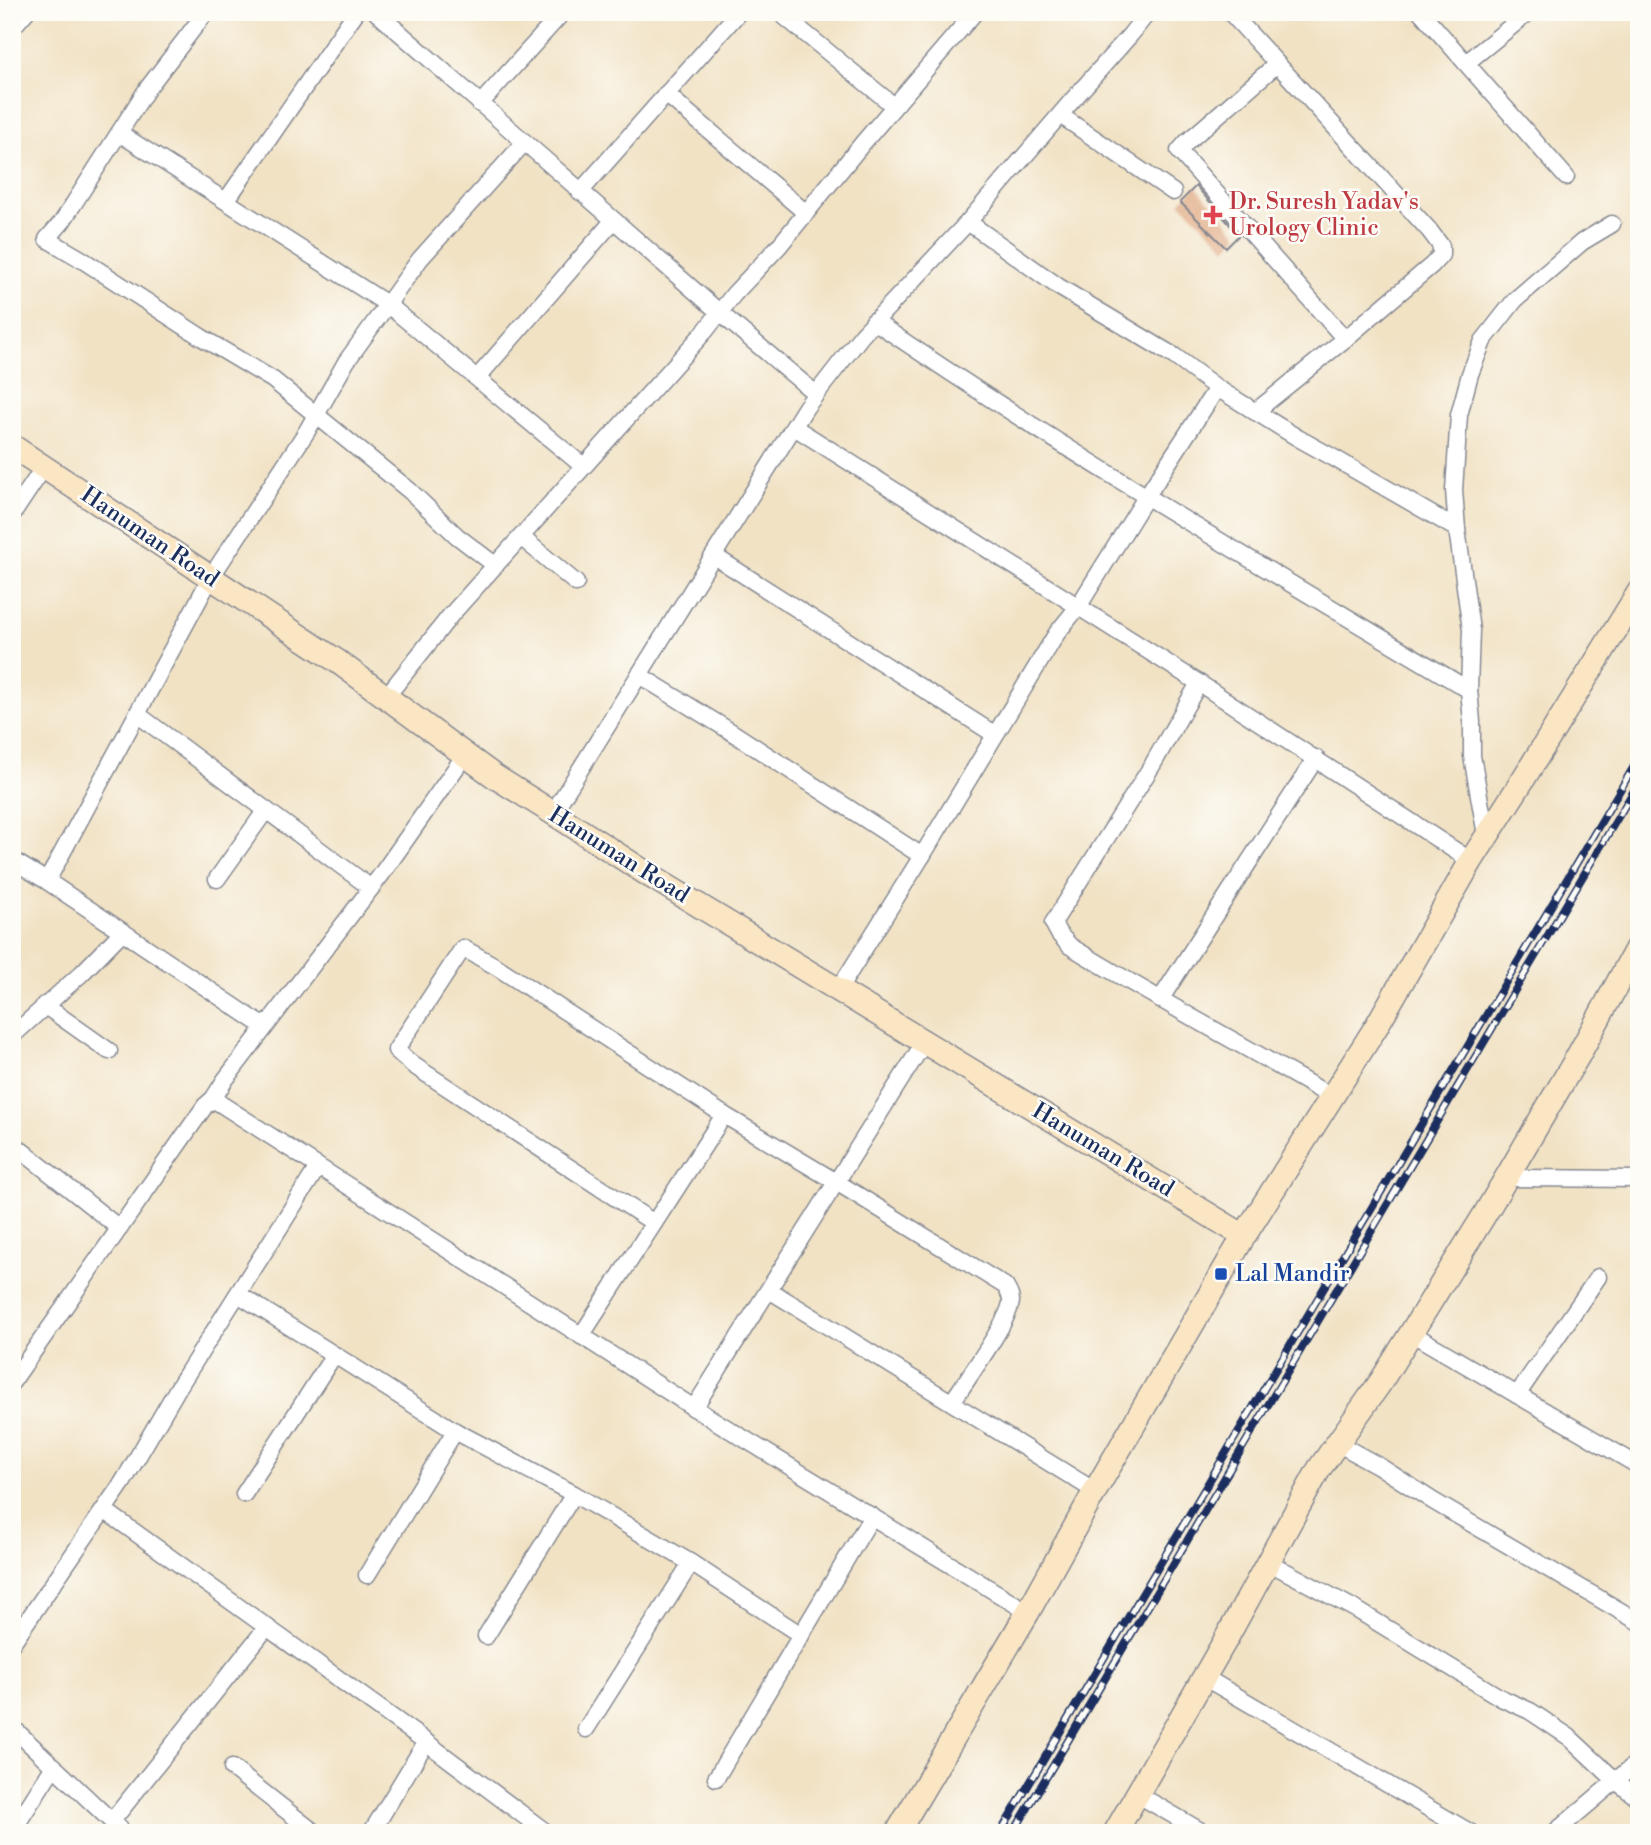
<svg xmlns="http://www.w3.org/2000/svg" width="1651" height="1845" viewBox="0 0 1651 1845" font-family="'Libre Bodoni',serif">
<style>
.building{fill:#d99666}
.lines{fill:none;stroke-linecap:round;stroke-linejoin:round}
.street-casing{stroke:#868891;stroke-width:19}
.secondary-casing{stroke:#868891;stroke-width:26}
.street{stroke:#fff;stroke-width:16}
.secondary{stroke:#fbe6c4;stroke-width:23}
.rail-casing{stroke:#1b2f5e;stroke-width:8}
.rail{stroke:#fdfcf7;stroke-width:5;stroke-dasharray:16;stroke-linecap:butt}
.health-dot{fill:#e0444e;stroke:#fdfcf7;stroke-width:2.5}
.transit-dot{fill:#1a4fb4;stroke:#fdfcf7;stroke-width:2.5}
.labels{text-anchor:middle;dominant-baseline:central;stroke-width:5;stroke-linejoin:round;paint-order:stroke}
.health-label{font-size:23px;fill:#be3a42;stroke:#fdfcf7;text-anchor:start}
.street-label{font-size:23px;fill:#1b2f5e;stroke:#fdfcf7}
.transit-label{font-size:23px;fill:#164399;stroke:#fdfcf7;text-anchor:start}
</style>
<rect width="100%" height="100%" fill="#fdfcf7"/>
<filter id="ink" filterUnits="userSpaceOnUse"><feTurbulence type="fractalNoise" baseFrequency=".0143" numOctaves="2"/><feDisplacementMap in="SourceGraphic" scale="14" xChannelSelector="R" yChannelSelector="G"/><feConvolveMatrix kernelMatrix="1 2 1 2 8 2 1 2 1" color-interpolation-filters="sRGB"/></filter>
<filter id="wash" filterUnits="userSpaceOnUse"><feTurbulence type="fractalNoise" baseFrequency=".00686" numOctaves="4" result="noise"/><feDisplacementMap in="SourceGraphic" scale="28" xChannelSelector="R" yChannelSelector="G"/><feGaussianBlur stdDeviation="1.57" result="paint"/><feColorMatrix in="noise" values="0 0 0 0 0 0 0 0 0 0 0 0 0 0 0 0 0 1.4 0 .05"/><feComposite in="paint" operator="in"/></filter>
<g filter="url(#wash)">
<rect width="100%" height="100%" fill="#f1e2c4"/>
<g id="blocks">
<polygon class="building" points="1196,186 1239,235 1226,248 1180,202"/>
</g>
</g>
<g filter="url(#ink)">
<use href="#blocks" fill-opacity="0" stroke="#868891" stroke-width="2"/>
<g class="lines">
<defs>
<g id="street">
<polyline points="206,12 147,89 62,222 47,239 81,259 201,337 273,380 410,491 457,536 495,565"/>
<polyline points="376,12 720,313 816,394"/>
<polyline points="779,12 894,106"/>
<polyline points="1230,12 1429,230 1441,246 1441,255 1432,265 1345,339 1255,412"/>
<polyline points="1421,12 1566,177"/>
<polyline points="12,28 26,12"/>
<polyline points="1466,63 1529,12"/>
<polyline points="1277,64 1187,142 1179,151 1345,339"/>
<polyline points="666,94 806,213"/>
<polyline points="480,104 563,12"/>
<polyline points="1060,115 1173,192"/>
<polyline points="119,133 387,304 583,466"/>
<polyline points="580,192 739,12"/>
<polyline points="226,201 356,12"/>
<polyline points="968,222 1059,287 1174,356 1217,388 1298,438 1334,458 1457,529"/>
<path d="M874 321C1066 453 1269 570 1469 690"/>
<polyline points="477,378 613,221"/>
<polyline points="794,427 1199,683 1471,861"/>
<polyline points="12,515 44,467"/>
<polyline points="521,537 576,583"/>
<polyline points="714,556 994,734"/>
<polyline points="639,675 730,731 922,856"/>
<path d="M1199 683 1153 764 1053 923 1059 934 1070 946C1156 999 1245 1046 1332 1097"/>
<polyline points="386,697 450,616 706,330 734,294 779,246 862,144 975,12"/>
<polyline points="137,714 371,888"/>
<polyline points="553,813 806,407 862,335 968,222 1070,103 1131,34 1148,12"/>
<polyline points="1486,835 1472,756 1472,722 1469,690 1471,630 1457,529 1454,490 1459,415 1470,374 1483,341 1515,300 1582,242 1612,224"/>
<polyline points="12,860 47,881 265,1027"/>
<polyline points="217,879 266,810"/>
<polyline points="47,881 211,577 307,431 346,362 420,259 524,143"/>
<polyline points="839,989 922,856 1057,633 1078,607 1146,497 1217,388"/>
<polyline points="1160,1000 1316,758"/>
<polyline points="44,1005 109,1051"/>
<polyline points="12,1036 82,973 122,932"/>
<polyline points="213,1099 694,1408 1028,1612"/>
<polyline points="12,1143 119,1228"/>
<polyline points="1507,1178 1639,1179"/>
<path d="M654 1223 413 1065 396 1050 463 948 497 967 724 1115 838 1183 1005 1286C1008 1291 1011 1295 1011 1301 1011 1318 964 1384 952 1402"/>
<polyline points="769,1290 1095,1491"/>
<polyline points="238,1294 455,1431 574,1494 691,1563 801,1635"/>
<polyline points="1411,1333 1639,1466"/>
<polyline points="581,1336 724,1115"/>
<polyline points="12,1382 205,1106 213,1099 225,1080 381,875 465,755"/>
<polyline points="1517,1395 1598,1277"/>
<polyline points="694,1408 925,1041"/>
<polyline points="1337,1443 1379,1466 1433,1501 1639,1622"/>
<polyline points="244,1494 334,1355"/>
<polyline points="104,1510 418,1736 547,1833"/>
<polyline points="1268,1562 1357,1610 1501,1698 1530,1711 1569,1737 1615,1780 1639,1799"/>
<polyline points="367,1575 455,1431"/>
<polyline points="486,1636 574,1494"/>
<polyline points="12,1643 123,1482 178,1388 318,1167"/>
<polyline points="1204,1677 1471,1833"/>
<polyline points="12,1727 124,1833"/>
<polyline points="586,1729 691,1563"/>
<polyline points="232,1768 315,1833"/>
<polyline points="716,1778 872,1516"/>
<polyline points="1137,1794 1204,1833"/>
<polyline points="112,1821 267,1627"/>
<polyline points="12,1832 54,1766"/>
<polyline points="371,1833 426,1742"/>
<polyline points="1554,1833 1639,1761"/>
</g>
<g id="secondary">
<polyline points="12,446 337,661 494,776 553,813 652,877 1244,1236"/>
<polyline points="897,1833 1028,1612 1095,1491 1244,1236 1376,1027 1471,861 1519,786 1639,592"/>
<polyline points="1115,1833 1226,1639 1319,1469 1380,1383 1485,1214 1578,1056 1639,944"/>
</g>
</defs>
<use href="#street" class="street-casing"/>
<use href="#secondary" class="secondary-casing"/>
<use href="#street" class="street"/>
<use href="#secondary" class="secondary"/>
<defs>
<g id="rail">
<polyline points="1000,1833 1639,758"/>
<polyline points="1013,1833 1639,782"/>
</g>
</defs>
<use href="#rail" class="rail-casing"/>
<use href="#rail" class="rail"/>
</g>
</g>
<path class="health-dot" d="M1209.5 204.5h7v7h7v7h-7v7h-7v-7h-7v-7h7z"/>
<rect class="transit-dot" x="1214" y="1267" width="14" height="14" rx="3.5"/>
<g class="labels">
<g class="health-label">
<text x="1229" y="202">Dr. Suresh Yadav's<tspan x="1229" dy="26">Urology Clinic</tspan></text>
</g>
<g class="street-label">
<text transform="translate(150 537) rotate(34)">Hanuman Road</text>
<text transform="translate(619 855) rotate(32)">Hanuman Road</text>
<text transform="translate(1103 1150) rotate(31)">Hanuman Road</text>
</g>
<g class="transit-label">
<text x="1235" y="1274">Lal Mandir</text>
</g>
</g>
<rect width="1651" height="1845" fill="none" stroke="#fdfcf7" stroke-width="42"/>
</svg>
